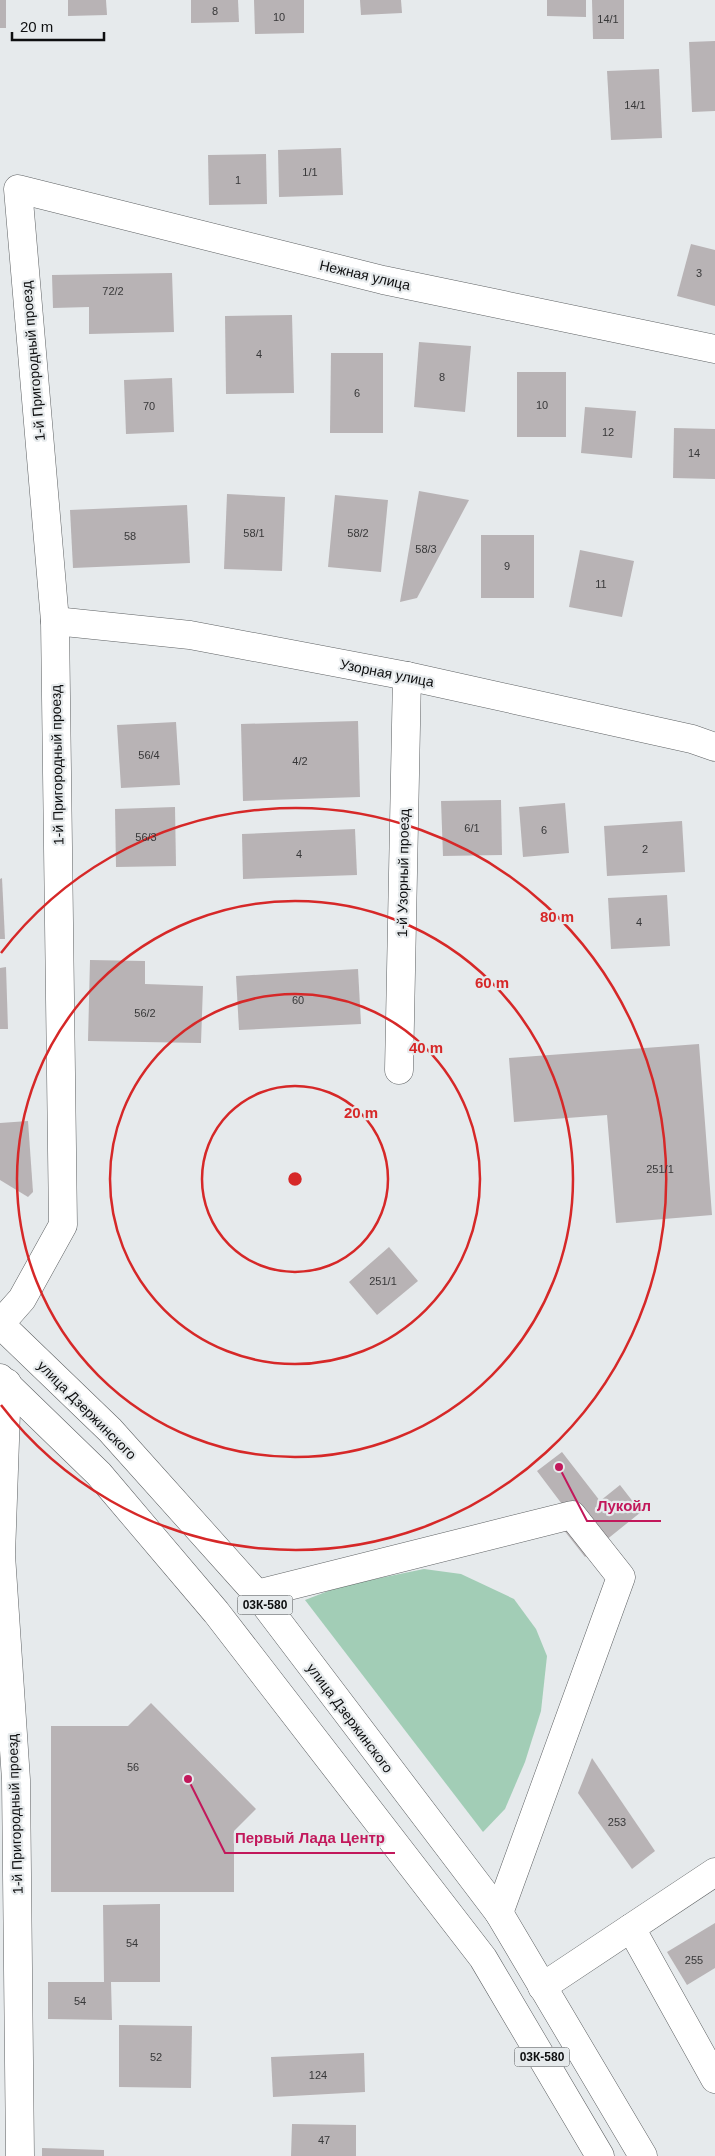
<svg xmlns="http://www.w3.org/2000/svg" width="715" height="2156" viewBox="0 0 715 2156" font-family="Arial,sans-serif">
<style>
.green{fill:#a2cdb6}
.building{fill:#b8b3b5}
.lines{fill:none;stroke-linecap:round;stroke-linejoin:round}
.minor-casing{stroke:#5e6163;stroke-width:29}
.major-casing{stroke:#5e6163;stroke-width:29}
.minor{stroke:#fff;stroke-width:28}
.major{stroke:#fff;stroke-width:28}
.ring{fill:none;stroke:#d62828;stroke-width:2.5}
.labels{text-anchor:middle;dominant-baseline:central;stroke-width:4.5;stroke-linejoin:round;paint-order:stroke}
.number-label{font-size:11px;fill:#383839}
.shield{fill:#e6eaec;stroke:#4f5152;stroke-width:1}
.shield-label{font-size:12px;font-weight:bold;fill:#0e0f10}
.street-label{font-size:14px;fill:#0e0f10;stroke:#e6eaec}
.centre{fill:#d62828;stroke:#e6eaec;stroke-width:2.5}
.ring-label{font-size:15px;text-anchor:middle;font-weight:bold;fill:#d62828;stroke:#e6eaec;stroke-width:4.5;stroke-linejoin:round;paint-order:stroke}
.leader{fill:none;stroke:#c2185b;stroke-width:2}
.callout-dot{fill:#c2185b;stroke:#e6eaec;stroke-width:2}
.callout-label{font-size:15px;text-anchor:middle;font-weight:bold;fill:#c2185b;stroke:#e6eaec;stroke-width:4.5;stroke-linejoin:round;paint-order:stroke}
</style>
<rect width="100%" height="100%" fill="#e6eaec"/>
<polygon class="green" points="424,1569 461,1574 514,1599 536,1629 547,1656 541,1711 525,1762 505,1809 483,1832 305,1600 341,1586"/>
<g class="building">
<rect x="0" y="0" width="6" height="28"/>
<polygon points="68,0 106,0 107,15 68,16"/>
<polygon points="191,0 238,0 239,22 191,23"/>
<polygon points="254,0 304,0 304,33 255,34"/>
<polygon points="360,0 401,0 402,13 361,15"/>
<polygon points="547,0 586,0 586,17 547,16"/>
<polygon points="592,0 624,0 624,39 593,39"/>
<polygon points="715,41 715,111 692,112 689,42"/>
<polygon points="659,69 662,138 611,140 607,71"/>
<polygon points="341,148 343,195 279,197 278,150"/>
<polygon points="266,154 267,204 209,205 208,155"/>
<polygon points="691,244 715,250 715,306 677,296"/>
<polygon points="172,273 174,332 89,334 89,307 53,308 52,275"/>
<polygon points="292,315 294,393 226,394 225,316"/>
<polygon points="419,342 471,346 465,412 414,407"/>
<polygon points="331,353 383,353 383,433 330,433"/>
<rect x="517" y="372" width="49" height="65"/>
<polygon points="172,378 174,432 126,434 124,380"/>
<polygon points="585,407 636,411 632,458 581,453"/>
<polygon points="674,428 715,429 715,479 673,478"/>
<polygon points="419,491 469,500 417,598 400,602"/>
<polygon points="227,494 285,497 282,571 224,569"/>
<polygon points="335,495 388,500 381,572 328,567"/>
<polygon points="187,505 190,563 73,568 70,510"/>
<rect x="481" y="535" width="53" height="63"/>
<polygon points="580,550 634,561 622,617 569,607"/>
<polygon points="358,721 360,797 243,801 241,724"/>
<polygon points="176,722 180,785 121,788 117,725"/>
<polygon points="501,800 502,855 443,856 441,801"/>
<polygon points="565,803 569,853 523,857 519,807"/>
<polygon points="175,807 176,866 116,867 115,809"/>
<polygon points="682,821 685,872 607,876 604,826"/>
<polygon points="355,829 357,875 243,879 242,834"/>
<polygon points="2,878 5,939 0,939 0,879"/>
<polygon points="667,895 670,946 611,949 608,898"/>
<polygon points="90,960 145,961 145,984 203,986 201,1043 88,1041"/>
<polygon points="6,967 8,1029 0,1029 0,968"/>
<polygon points="358,969 361,1024 239,1030 236,976"/>
<polygon points="699,1044 712,1215 616,1223 607,1115 514,1122 509,1058"/>
<polygon points="28,1121 33,1192 28,1197 0,1180 0,1123"/>
<polygon points="389,1247 418,1281 377,1315 349,1282"/>
<polygon points="562,1452 600,1501 620,1485 641,1512 585,1557 563,1529 574,1520 537,1471"/>
<polygon points="151,1703 256,1809 234,1831 234,1892 51,1892 51,1726 128,1726"/>
<polygon points="592,1758 655,1851 632,1869 578,1793"/>
<polygon points="160,1904 160,1982 111,1982 112,2020 48,2019 48,1982 104,1982 103,1905"/>
<polygon points="715,1923 715,1968 687,1985 667,1952"/>
<polygon points="119,2025 192,2026 191,2088 119,2087"/>
<polygon points="364,2053 365,2092 273,2097 271,2057"/>
<polygon points="292,2124 356,2125 356,2156 291,2156"/>
<polygon points="42,2148 104,2150 104,2156 42,2156"/>
</g>
<g class="lines">
<defs>
<g id="minor">
<polyline points="55,621 190,635 407,676 692,739 715,747"/>
<polyline points="399,1070 407,676"/>
<polyline points="0,1324 22,1299 63,1225 55,621 18,189 383,280 715,349"/>
<polyline points="7,1383 1,1555 16,1780 20,2156"/>
<polyline points="257,1594 572,1515 621,1577 499,1913"/>
<polyline points="631,1928 715,2079"/>
<polyline points="542,1987 715,1872"/>
</g>
<g id="major">
<polyline points="0,1324 110,1430 257,1594 499,1913 643,2156"/>
<polyline points="0,1378 99,1474 216,1612 483,1958 600,2156"/>
</g>
</defs>
<use href="#minor" class="minor-casing"/>
<use href="#major" class="major-casing"/>
<use href="#minor" class="minor"/>
<use href="#major" class="major"/>
</g>
<g class="ring">
<circle cx="295" cy="1179" r="93"/>
<circle cx="295" cy="1179" r="185"/>
<circle cx="295" cy="1179" r="278"/>
<path d="M1 953A371 371 0 1 1 1 1405"/>
</g>
<g class="labels">
<g class="number-label">
<text x="215" y="11">8</text>
<text x="279" y="17">10</text>
<text x="608" y="19">14/1</text>
<text x="635" y="105">14/1</text>
<text x="310" y="172">1/1</text>
<text x="238" y="180">1</text>
<text x="699" y="273">3</text>
<text x="113" y="291">72/2</text>
<text x="259" y="354">4</text>
<text x="442" y="377">8</text>
<text x="357" y="393">6</text>
<text x="542" y="405">10</text>
<text x="149" y="406">70</text>
<text x="608" y="432">12</text>
<text x="694" y="453">14</text>
<text x="254" y="533">58/1</text>
<text x="358" y="533">58/2</text>
<text x="130" y="536">58</text>
<text x="426" y="549">58/3</text>
<text x="507" y="566">9</text>
<text x="601" y="584">11</text>
<text x="149" y="755">56/4</text>
<text x="300" y="761">4/2</text>
<text x="472" y="828">6/1</text>
<text x="544" y="830">6</text>
<text x="146" y="837">56/3</text>
<text x="645" y="849">2</text>
<text x="299" y="854">4</text>
<text x="639" y="922">4</text>
<text x="298" y="1000">60</text>
<text x="145" y="1013">56/2</text>
<text x="660" y="1169">251/1</text>
<text x="383" y="1281">251/1</text>
<text x="133" y="1767">56</text>
<text x="617" y="1822">253</text>
<text x="132" y="1943">54</text>
<text x="694" y="1960">255</text>
<text x="80" y="2001">54</text>
<text x="156" y="2057">52</text>
<text x="318" y="2075">124</text>
<text x="324" y="2140">47</text>
</g>
<g class="shield">
<rect x="237.5" y="1595.5" width="55" height="19" rx="4"/>
<rect x="514.5" y="2047.5" width="55" height="19" rx="4"/>
</g>
<g class="shield-label">
<text x="265" y="1605">03К-580</text>
<text x="542" y="2057">03К-580</text>
</g>
<g class="street-label">
<text transform="translate(365 275) rotate(13)">Нежная улица</text>
<text transform="translate(33 361) rotate(-95)">1-й Пригородный проезд</text>
<text transform="translate(387 673) rotate(11)">Узорная улица</text>
<text transform="translate(57 765) rotate(-91)">1-й Пригородный проезд</text>
<text transform="translate(403 873) rotate(-89)">1-й Узорный проезд</text>
<text transform="translate(87 1410) rotate(45)">улица Дзержинского</text>
<text transform="translate(350 1718) rotate(53)">улица Дзержинского</text>
<text transform="translate(15 1814) rotate(-92)">1-й Пригородный проезд</text>
</g>
</g>
<circle cx="295" cy="1179" r="8" class="centre"/>
<g class="ring-label">
<text x="557" y="922">80 m</text>
<text x="492" y="988">60 m</text>
<text x="426" y="1053">40 m</text>
<text x="361" y="1118">20 m</text>
</g>
<path class="leader" d="M559 1467L587 1521H661M188 1779L225 1853H395"/>
<g class="callout-dot">
<circle cx="559" cy="1467" r="5"/>
<circle cx="188" cy="1779" r="5"/>
</g>
<g class="callout-label">
<text x="624" y="1511">Лукойл</text>
<text x="310" y="1843">Первый Лада Центр</text>
</g>
<path d="M12 32v8h92v-8" fill="none" stroke="#0e0f10" stroke-width="2.5"/>
<text x="20" y="32" font-size="15" fill="#0e0f10" stroke="#e6eaec" stroke-width="4" paint-order="stroke">20 m</text>
</svg>
